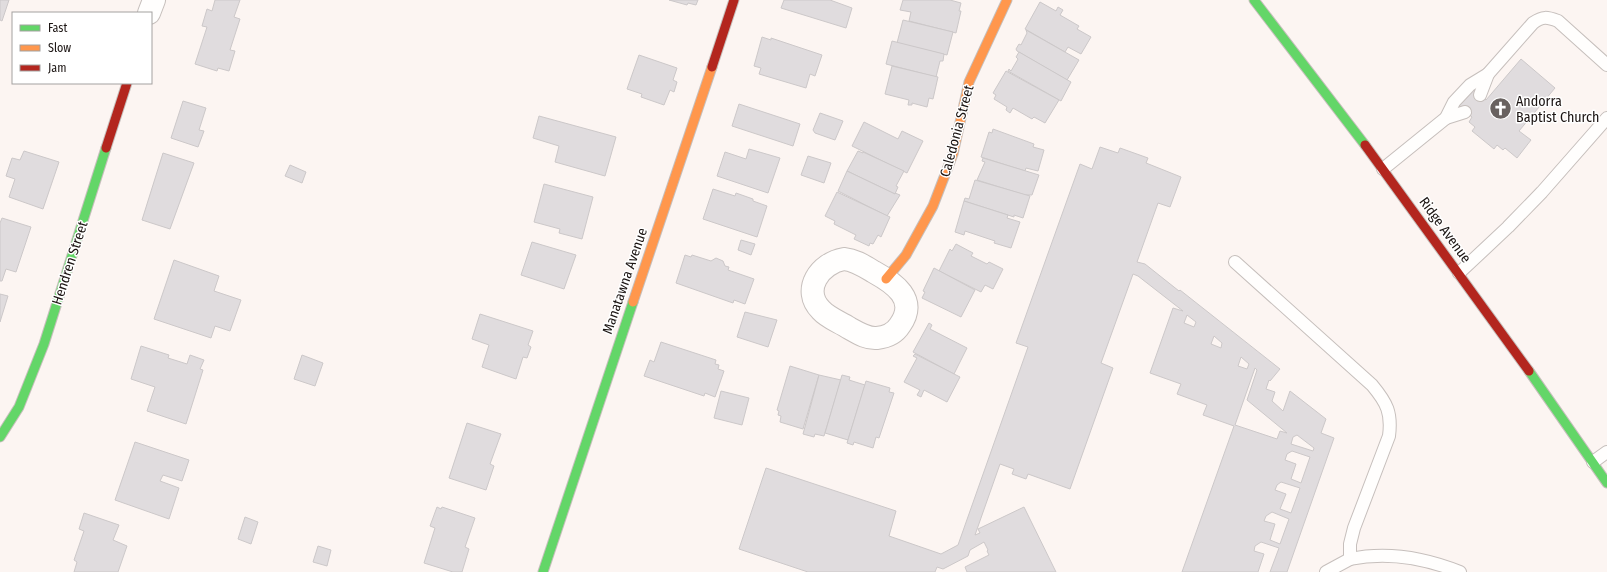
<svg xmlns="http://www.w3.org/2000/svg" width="1607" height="572" viewBox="0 0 1607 572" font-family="'Fira Sans Condensed',sans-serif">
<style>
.building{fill:#e0dcde;stroke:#ccc8c9;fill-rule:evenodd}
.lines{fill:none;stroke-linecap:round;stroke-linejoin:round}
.lane-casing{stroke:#c6bfbc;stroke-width:14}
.street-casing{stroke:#c6bfbc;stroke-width:24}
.fast-casing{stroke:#c6bfbc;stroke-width:11}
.slow-casing{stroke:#c6bfbc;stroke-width:11}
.jam-casing{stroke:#c6bfbc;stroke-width:11}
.lane{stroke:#fffefd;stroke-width:12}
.street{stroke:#fffefd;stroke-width:22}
.fast{stroke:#63d668;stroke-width:9}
.slow{stroke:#ff974d;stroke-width:9}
.jam{stroke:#b3261e;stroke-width:9}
.labels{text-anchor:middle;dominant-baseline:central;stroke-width:3;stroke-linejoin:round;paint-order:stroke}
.poi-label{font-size:14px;fill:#1a1311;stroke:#fff;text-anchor:start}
.street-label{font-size:14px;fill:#1a1311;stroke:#fff}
</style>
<rect width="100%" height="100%" fill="#fcf5f2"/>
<g class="building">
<polygon points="0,0 9,0 2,21 0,20"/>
<polygon points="215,0 240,0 234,17 240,19 230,50 235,51 229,71 218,68 217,71 195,64 207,27 202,26 207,9 212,11"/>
<polygon points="669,0 698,0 696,5 688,3 687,5"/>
<polygon points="784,0 830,0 852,8 846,28 781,8"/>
<polygon points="903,0 950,0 961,3 959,11 961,11 956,33 909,21 911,12 900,10"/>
<polygon points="1040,2 1056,11 1058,7 1063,10 1060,15 1079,26 1077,29 1091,37 1081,54 1068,47 1065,52 1025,29"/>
<polygon points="903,20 953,32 947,55 897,43"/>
<polygon points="1026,30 1079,60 1067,80 1017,51 1016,49 1019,44 1021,45 1027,33"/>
<polygon points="762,37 771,40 771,38 822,55 815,76 810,74 806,88 759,74 761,68 754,66"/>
<polygon points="892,41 944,54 943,61 940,61 936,77 886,64"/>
<polygon points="1019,52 1071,82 1061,101 1008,71 1009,69 1011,71 1018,59 1016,57"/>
<polygon points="639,55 677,68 673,80 677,82 674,92 670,90 664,105 641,97 642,94 627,89"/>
<polygon points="1521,59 1555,88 1519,131 1531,140 1517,158 1505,148 1503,150 1497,145 1494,149 1472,131 1475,127 1469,122 1472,117 1459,106 1473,89 1486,100"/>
<polygon points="892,66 938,77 933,99 929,98 927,107 912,103 912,105 908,105 909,100 885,94"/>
<polygon points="1006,71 1059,100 1045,123 1034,117 1032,119 1013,108 1010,113 1006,110 1007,107 994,99 996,95 993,93"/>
<polygon points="183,101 206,108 199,130 204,131 198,147 171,138"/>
<polygon points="739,104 800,124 793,146 732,126"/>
<polygon points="820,113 843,121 835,140 815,133 813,130"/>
<polygon points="539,116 616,137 605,176 555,162 559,146 533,138"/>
<polygon points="864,122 898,139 902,131 923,141 907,173 852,146"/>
<polygon points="993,129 1034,144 1033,147 1044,150 1038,171 1026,168 1025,171 981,157 989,132 992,133"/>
<path d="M1100 147 1118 153 1120 148 1148 158 1146 163 1181 177 1170 207 1158 203 1137 262 1145 264 1179 291 1180 290 1280 369 1270 381 1269 380 1266 389 1275 392 1272 401 1283 411 1290 391 1326 419 1321 433 1334 438 1287 572H1270L1279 548 1261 542 1255 546 1254 551 1264 554 1258 572H1182L1234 426 1203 415 1207 405 1177 394 1181 384 1150 373 1173 308 1183 311 1138 276 1133 274 1101 363 1113 368 1070 489 1028 474 1026 479 1012 474 1014 469 1000 464 975 535 980 533 978 529 1024 507 1056 572H967L965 567 989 555 987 551 988 550 984 542 970 550 968 556 943 569 937 567 935 572H808L739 549 766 468 896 511 889 536 941 554 958 545 1028 347 1016 343 1080 164 1092 169ZM1187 315 1196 322 1194 327 1184 323ZM1214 336 1222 343 1221 348 1211 344ZM1241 357 1249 364 1247 369 1238 366ZM1255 368 1257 370 1247 400 1287 433 1280 431 1277 439 1235 425ZM1297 435 1314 448 1313 451 1291 444 1293 437ZM1292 451 1310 457 1301 483 1291 479 1296 464 1285 460 1287 454ZM1281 482 1300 488 1291 513 1280 509 1286 494 1275 490 1277 485ZM1272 512 1289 519 1280 544 1270 540 1275 524 1264 521 1266 516Z"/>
<polygon points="749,149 780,158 768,193 717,176 725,152 746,159"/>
<polygon points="24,151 59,162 43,209 9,197 15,179 6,176 12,158 20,160"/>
<polygon points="858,151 863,153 863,152 904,171 896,186 898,187 895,194 847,171"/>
<polygon points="163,153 194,163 170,229 142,220"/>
<polygon points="808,156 831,163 824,183 801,175"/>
<polygon points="983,158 1039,175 1032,195 1025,195 977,180 985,162 982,161"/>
<polygon points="290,165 306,172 302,183 285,176"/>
<polygon points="847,171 895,194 895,193 900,195 887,216 838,191"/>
<polygon points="975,180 1030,196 1023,218 1014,215 1014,217 964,201 965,198 969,199"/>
<polygon points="544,184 593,197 582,239 559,233 560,229 534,222"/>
<polygon points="713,189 735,196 736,193 753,199 753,201 767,206 757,237 703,219"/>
<polygon points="837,192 890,217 881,237 878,235 873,244 870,243 869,246 854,239 856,235 834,224 835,221 825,216"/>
<polygon points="964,201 1008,215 1007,218 1020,222 1011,248 994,243 995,241 965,231 964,235 955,232"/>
<polygon points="2,218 31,227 16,272 6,269 2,281 0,281 0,223"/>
<polygon points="741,240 755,244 751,255 738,250"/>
<polygon points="532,242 576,255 564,289 521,275"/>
<polygon points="956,244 973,253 971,256 987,264 989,262 1003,269 993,289 985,285 981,292 939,271 950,249 952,251"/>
<polygon points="685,255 691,257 692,255 711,261 716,258 723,261 725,266 729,267 728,270 754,279 745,304 734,300 733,303 676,283"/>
<polygon points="174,260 219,276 214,291 241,300 230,331 215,326 211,338 154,319"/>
<polygon points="934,268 975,290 961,317 922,298 925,292 923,291"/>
<polygon points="0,294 8,296 0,322"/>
<polygon points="745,312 777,320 768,347 737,337"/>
<polygon points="480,314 533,331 528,345 531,347 527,358 523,357 516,379 482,367 489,345 472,339"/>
<polygon points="929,323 932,325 930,329 967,348 954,374 913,352"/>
<polygon points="661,342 716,360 715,364 719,365 718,369 724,371 715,397 705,393 704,396 644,376 650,360 654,362"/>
<polygon points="141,346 169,355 168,358 187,364 190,355 204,360 200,369 203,370 186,424 147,411 155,387 131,379"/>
<polygon points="915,354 960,377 947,402 924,390 921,397 917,395 920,390 904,382 917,358 913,356"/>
<polygon points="302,355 323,363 315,386 294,379"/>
<polygon points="790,366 819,375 803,429 780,422 781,416 778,415 779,411 777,410"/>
<polygon points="819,375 841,380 824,436 815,434 814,437 803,434"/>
<polygon points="842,375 850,377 849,380 865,385 848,440 825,433"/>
<polygon points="866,381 890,388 889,392 894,393 879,438 876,437 873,448 854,442 853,445 847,443"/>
<polygon points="721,391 749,398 742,425 714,418"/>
<polygon points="467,423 501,434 490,464 494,466 486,490 449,478"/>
<polygon points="135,442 189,460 182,481 163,475 160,481 179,488 169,519 115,500"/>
<polygon points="437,507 441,509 442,507 475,518 465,547 469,549 462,572 453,572 424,563 435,528 430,526"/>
<polygon points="84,513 119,525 113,540 127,546 118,572 74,572 77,562 74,560 84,531 79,529"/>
<polygon points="245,517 258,522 251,544 238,539"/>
<polygon points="318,546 331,550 327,566 313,562"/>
</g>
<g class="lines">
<defs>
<g id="lane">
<polyline points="1480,95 1488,74"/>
<polyline points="1446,118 1465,112"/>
<path d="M1383 169 1446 118 1454 102 1470 85 1488 74 1533 23C1543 16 1547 17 1558 21L1607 65"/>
<path d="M1235 262 1372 385C1387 403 1392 413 1389 436L1354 528 1350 544V559C1388 551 1425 558 1460 572"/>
<polyline points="1459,273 1508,227 1542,192 1607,118"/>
<polyline points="1593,462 1607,452"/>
<polyline points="1326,572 1350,559"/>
</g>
<g id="street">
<polyline points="149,13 154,0"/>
<path d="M844 259C855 260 864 266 874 272 894 283 918 299 900 325 895 333 887 337 877 338 867 339 858 333 849 328 840 322 828 318 821 310 801 290 820 263 844 259Z"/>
</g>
<g id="fast">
<polyline points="1254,0 1365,145"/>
<polyline points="1529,371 1607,483"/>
<polyline points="0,437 19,407 44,344 106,148"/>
<polyline points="543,572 633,302"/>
</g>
<g id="slow">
<polyline points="886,279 906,255 933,206 953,154 969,82 1007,0"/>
<polyline points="633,302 712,67"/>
</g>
<g id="jam">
<polyline points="712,67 734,0"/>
<polyline points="1365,145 1529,371"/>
<polyline points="106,148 127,83"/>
</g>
</defs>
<use href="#lane" class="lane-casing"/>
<use href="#street" class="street-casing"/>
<use href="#fast" class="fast-casing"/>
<use href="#slow" class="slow-casing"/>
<use href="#jam" class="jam-casing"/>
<use href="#lane" class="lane"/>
<use href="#street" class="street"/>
<use href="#fast" class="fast"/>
<use href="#slow" class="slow"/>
<use href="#jam" class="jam"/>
</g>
<defs>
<symbol id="church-disc" viewBox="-11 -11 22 22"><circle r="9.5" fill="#696260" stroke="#fff"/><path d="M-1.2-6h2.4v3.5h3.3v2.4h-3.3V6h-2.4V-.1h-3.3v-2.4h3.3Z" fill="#fff"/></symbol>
</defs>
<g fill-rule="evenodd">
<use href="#church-disc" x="1488" y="96" width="25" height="25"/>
</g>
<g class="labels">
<g class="poi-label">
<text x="1516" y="101">Andorra<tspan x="1516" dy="16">Baptist Church</tspan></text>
</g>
<g class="street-label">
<text transform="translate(957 131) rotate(-75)">Caledonia Street</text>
<text transform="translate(1445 230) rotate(54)">Ridge Avenue</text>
<text transform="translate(70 263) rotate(-72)">Hendren Street</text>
<text transform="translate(625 281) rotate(-71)">Manatawna Avenue</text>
</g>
</g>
<rect x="12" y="12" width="140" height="72" fill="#ffffff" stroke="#a3a1a0"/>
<rect x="20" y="25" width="20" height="6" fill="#63d668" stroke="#a3a1a0"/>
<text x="48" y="32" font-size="12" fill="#1a1311">Fast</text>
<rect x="20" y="45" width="20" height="6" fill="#ff974d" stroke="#a3a1a0"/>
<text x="48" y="52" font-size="12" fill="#1a1311">Slow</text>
<rect x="20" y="65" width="20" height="6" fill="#b3261e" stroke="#a3a1a0"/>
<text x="48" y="72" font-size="12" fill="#1a1311">Jam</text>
</svg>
